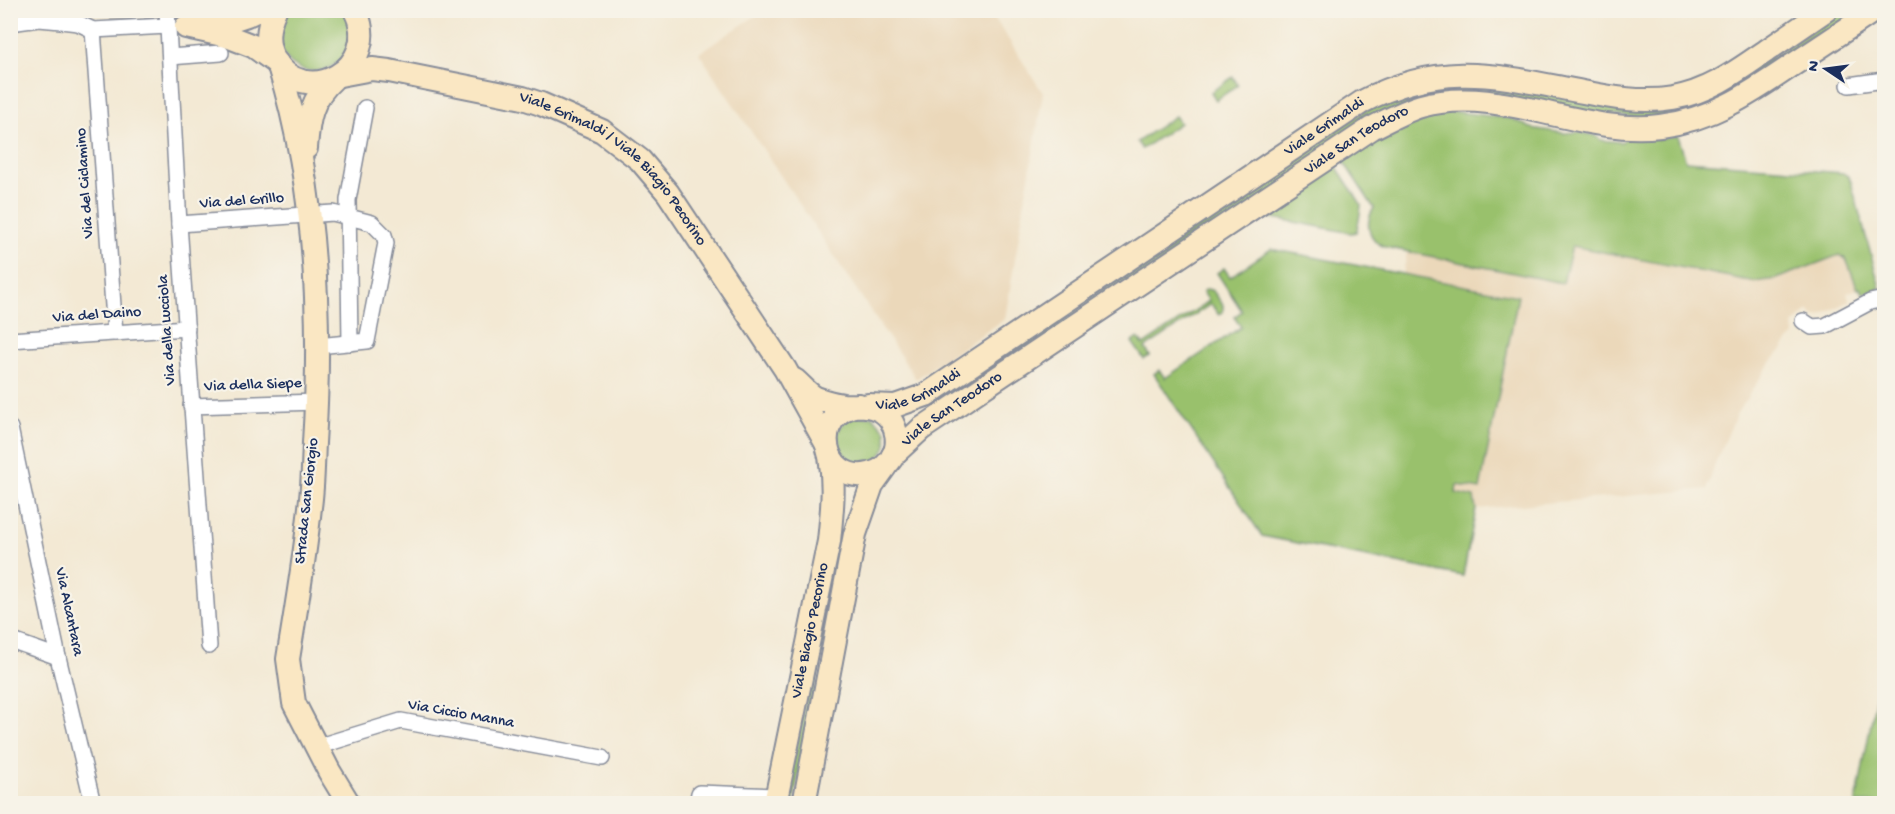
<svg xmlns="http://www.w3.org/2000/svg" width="1895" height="814" viewBox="0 0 1895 814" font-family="'Gochi Hand',sans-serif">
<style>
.built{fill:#ebd8ba}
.green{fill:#99c16c;stroke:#5a7865;stroke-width:1.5}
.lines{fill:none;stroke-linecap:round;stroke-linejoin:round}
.secondary-tunnel{stroke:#c8c4bc;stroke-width:22;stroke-dasharray:22 11;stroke-linecap:butt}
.street-casing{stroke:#878c99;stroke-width:18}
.secondary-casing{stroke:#878c99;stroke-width:26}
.street{stroke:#fff;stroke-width:15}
.secondary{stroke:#fae7c3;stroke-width:22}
.labels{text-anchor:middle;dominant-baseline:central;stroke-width:4.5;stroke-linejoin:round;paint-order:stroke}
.street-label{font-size:16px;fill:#1b2f5e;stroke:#f7f3e8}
</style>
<rect width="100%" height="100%" fill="#f7f3e8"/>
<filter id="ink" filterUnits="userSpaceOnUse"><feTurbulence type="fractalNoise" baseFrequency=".0167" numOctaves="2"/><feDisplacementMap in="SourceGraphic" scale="12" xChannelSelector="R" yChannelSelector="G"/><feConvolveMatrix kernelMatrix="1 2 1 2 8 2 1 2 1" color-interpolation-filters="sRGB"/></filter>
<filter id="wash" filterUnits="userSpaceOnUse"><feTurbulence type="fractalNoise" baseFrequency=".008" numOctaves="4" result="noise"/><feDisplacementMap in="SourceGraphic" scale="24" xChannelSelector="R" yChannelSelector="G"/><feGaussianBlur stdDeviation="1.35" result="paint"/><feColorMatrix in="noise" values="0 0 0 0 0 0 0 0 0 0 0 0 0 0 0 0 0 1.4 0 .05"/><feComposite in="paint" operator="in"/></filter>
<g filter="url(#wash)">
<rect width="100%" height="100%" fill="#f3e9d4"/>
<g class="built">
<polygon points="763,11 990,11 1043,93 1005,319 916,379 699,53"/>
<polygon points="1843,173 1849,177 1851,182 1880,288 1863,294 1860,288 1847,293 1850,301 1820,316 1815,316 1808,310 1793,325 1794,335 1768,366 1737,413 1715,464 1707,489 1476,509 1463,576 1271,249 1403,275 1407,252 1385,247 1374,240 1368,228 1370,214"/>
</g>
<g class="green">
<path d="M285 11H344C371 48 319 95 286 58 282 53 277 44 277 37 278 29 283 19 285 11Z"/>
<polygon points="1842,11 1858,11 1724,100 1650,119 1446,94 939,406 935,401 1367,110 1397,95 1470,82 1628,108 1773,57"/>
<polygon points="1233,77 1238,85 1216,100 1211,92"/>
<path d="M1458 112 1513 119 1531 128 1564 133 1578 132 1594 135 1601 140 1621 142 1627 138 1661 139 1678 136 1686 161 1843 173 1849 177 1851 182 1880 288 1863 294 1861 288 1858 289 1846 259 1839 255 1776 279 1755 282 1572 246 1563 283 1385 247C1368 240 1364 223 1374 208L1343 161 1383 135 1393 134 1410 125 1416 120 1441 113Z"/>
<polygon points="1175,116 1180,123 1142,149 1137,142"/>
<path d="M1336 166 1361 204C1361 208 1358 229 1356 232L1351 233 1268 217 1266 213Z"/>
<polygon points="1271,249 1518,296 1480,489 1457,485 1456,493 1474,497 1476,509 1463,576 1262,536 1154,374 1159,370 1165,378 1241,327 1234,317 1242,311 1217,273 1224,268 1230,277"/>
<polygon points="1207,289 1213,291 1223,305 1223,311 1219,315 1211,304 1145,348 1150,356 1144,359 1132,342 1138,338 1143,345 1209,301 1203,292"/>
<path d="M873 416 886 431C886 435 887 441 886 445 880 469 846 469 839 447 838 442 835 437 837 433 839 427 845 422 848 417Z"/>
<polygon points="838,554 841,555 793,803 785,804 835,555"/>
<polygon points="1884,654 1884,803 1856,803"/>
</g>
</g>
<g filter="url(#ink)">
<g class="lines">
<polyline class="secondary-tunnel" points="112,10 181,26"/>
<defs>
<g id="street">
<polyline points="167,10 179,224 209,646"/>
<polyline points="10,23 39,19 61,21 78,23 93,30 168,26"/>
<polyline points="93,30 115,333"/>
<polyline points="170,57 221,53"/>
<polyline points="1849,85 1884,80"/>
<polyline points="179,224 333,213 372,223 384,235 386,243 367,341 318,346"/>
<polyline points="1803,321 1812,327 1825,326 1870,302 1884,299"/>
<polyline points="10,340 187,328"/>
<polyline points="350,343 348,200 365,108"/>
<polyline points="191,406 317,402"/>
<polyline points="10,428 58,657 93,804"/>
<polyline points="10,640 58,657"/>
<polyline points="316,747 401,721 602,758"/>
<polyline points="697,804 699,793 777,796"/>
</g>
<g id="secondary">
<path d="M275 10C267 27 265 43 274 59 304 111 384 68 355 10"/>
<path d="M198 21C220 24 239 20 258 10"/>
<polyline points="186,27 227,36 253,46 277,63"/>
<path d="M279 66C316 187 322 318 314 443 313 464 313 486 310 507 305 558 296 609 288 659L294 703 329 771 349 804"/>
<path id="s1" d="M340 75 372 69 389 71 523 98 541 104 602 131 640 160 668 193 785 369 826 443"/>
<path d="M306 148C308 119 311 99 333 79"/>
<path d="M795 380C802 386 808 394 816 398 824 401 835 404 843 405 861 406 878 403 890 419 897 429 899 443 894 454 889 464 880 472 869 474 822 485 808 412 859 405"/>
<path id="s2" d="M868 405 895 406 926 395 1362 102C1444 59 1498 76 1583 92 1613 98 1642 103 1673 98 1710 92 1740 69 1769 49 1788 36 1807 23 1826 10"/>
<path id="s3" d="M893 455 921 429 1372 128C1388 120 1404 111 1421 106 1502 84 1580 136 1660 126 1711 120 1750 94 1791 66 1819 48 1847 29 1875 10"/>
<path id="s4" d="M775 804 829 541C832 512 835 485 830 456"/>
<polyline points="804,804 855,534 872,485 885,467"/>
</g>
</defs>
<use href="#street" class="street-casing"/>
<use href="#secondary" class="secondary-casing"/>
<use href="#street" class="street"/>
<use href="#secondary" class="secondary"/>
</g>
</g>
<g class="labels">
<g class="street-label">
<text stroke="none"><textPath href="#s2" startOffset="540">Viale Grimaldi</textPath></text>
<text stroke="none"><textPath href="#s3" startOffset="561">Viale San Teodoro</textPath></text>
<text stroke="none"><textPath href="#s1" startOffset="304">Viale Grimaldi / Viale Biagio Pecorino</textPath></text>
<text transform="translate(86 183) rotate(-94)">Via del Ciclamino</text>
<text transform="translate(242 202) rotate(-4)">Via del Grillo</text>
<text transform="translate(97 316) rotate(-4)">Via del Daino</text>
<text transform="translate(168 330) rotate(-94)">Via della Lucciola</text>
<text transform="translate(253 386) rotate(-2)">Via della Siepe</text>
<text stroke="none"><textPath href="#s2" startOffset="54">Viale Grimaldi</textPath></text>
<text stroke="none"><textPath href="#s3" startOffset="75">Viale San Teodoro</textPath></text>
<text transform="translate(308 501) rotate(-84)">Strada San Giorgio</text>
<text transform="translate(68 612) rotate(78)">Via Alcantara</text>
<text stroke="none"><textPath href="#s4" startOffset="177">Viale Biagio Pecorino</textPath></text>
<text transform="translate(461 715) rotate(10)">Via Ciccio Manna</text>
</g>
</g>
<rect width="1895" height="814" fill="none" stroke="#f7f3e8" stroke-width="36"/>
<g transform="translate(1826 69) rotate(283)" stroke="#f7f3e8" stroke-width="4.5" paint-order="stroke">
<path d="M0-4.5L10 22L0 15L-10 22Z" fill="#1b2f5e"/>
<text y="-9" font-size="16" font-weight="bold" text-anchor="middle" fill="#1b2f5e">N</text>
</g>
</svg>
